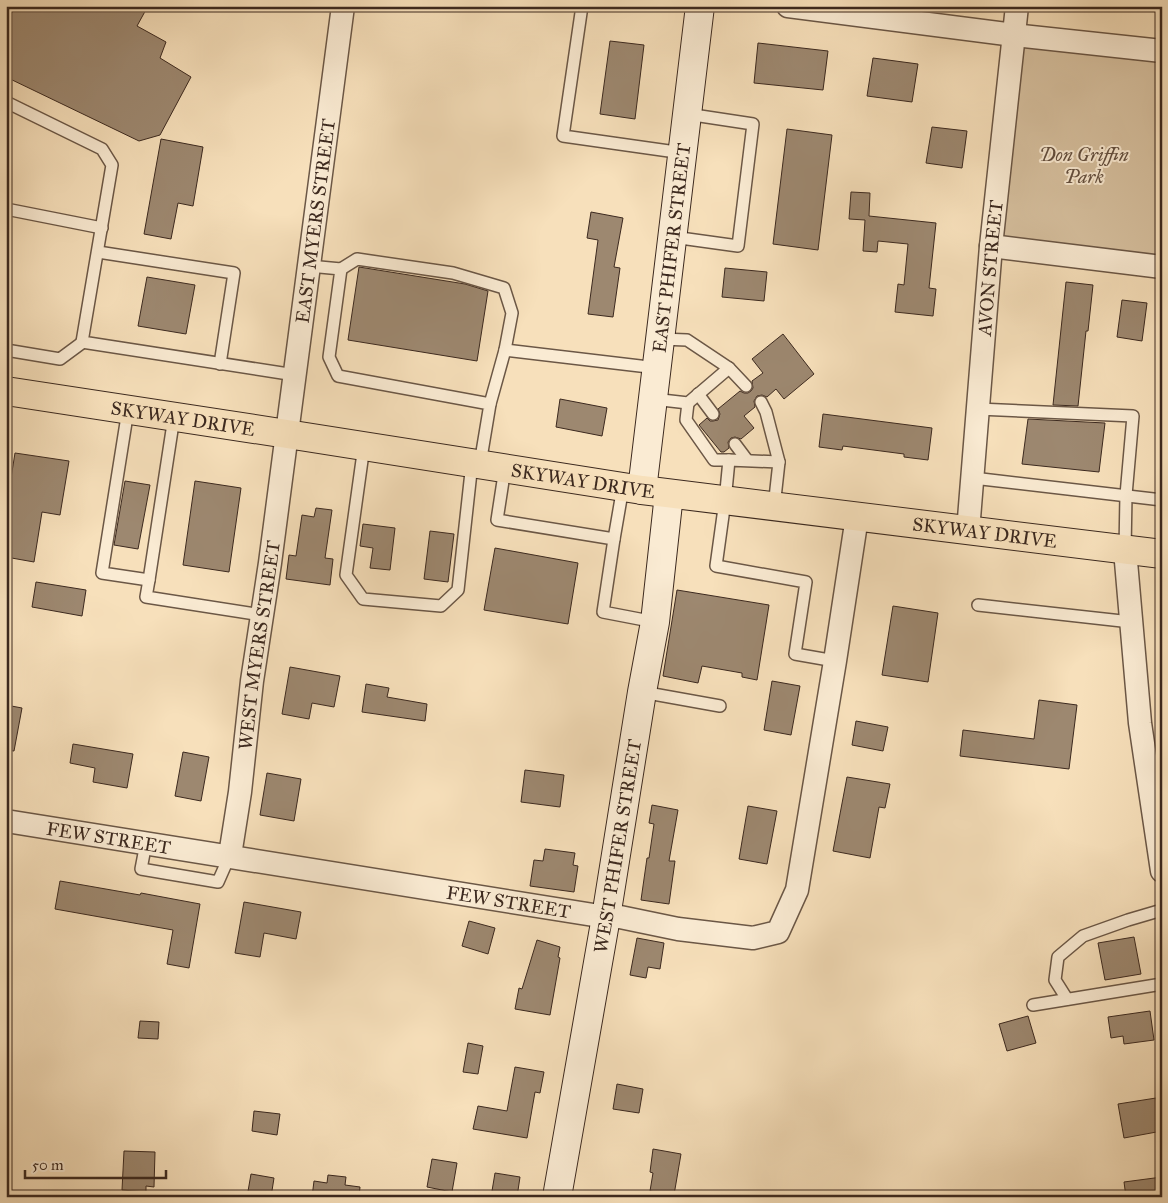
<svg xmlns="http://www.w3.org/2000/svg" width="1168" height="1203" viewBox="0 0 1168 1203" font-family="'IM FELL Great Primer',serif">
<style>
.green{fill:#d7c1a0;stroke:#8a7560}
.building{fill:#9d8870;stroke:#3c291f}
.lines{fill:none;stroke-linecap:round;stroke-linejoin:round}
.lane-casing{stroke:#6b5746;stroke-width:14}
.street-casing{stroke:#6b5746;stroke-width:25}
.secondary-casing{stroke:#3c291f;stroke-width:30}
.primary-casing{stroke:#3c291f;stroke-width:30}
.lane{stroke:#faebd3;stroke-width:11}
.street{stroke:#faebd3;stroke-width:22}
.secondary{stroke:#faebd3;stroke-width:28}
.primary{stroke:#f7e0bb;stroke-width:28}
.labels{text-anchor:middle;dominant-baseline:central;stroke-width:4;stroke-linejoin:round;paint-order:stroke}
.park-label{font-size:19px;font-style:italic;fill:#634f3f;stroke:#faebd3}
.street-label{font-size:19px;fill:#3c291f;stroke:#faebd3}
</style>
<rect width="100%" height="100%" fill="#f7e0bb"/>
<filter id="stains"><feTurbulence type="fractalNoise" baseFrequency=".004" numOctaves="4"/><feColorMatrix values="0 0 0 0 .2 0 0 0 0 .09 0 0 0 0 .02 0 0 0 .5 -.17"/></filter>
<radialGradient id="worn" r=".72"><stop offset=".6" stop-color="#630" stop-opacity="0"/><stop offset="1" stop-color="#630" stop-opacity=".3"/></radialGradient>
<polygon class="green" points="1018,41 1162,56 1162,261 997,240"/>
<g class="building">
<polygon points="6,6 148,6 137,26 166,42 160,58 191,77 160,135 139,141 6,77"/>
<polygon points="610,41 644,45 635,119 600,114"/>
<polygon points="758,43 828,51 823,90 754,83"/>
<polygon points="873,58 918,64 912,102 867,96"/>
<polygon points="932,127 967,131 962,168 926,163"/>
<polygon points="787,129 832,135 818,250 773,244"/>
<polygon points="161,139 203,147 193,206 178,203 171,239 144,234"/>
<polygon points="851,192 870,193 869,216 936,223 929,288 936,289 933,316 895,312 898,284 904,285 908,244 878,241 877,252 863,251 865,220 849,219"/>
<polygon points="591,212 623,218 614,267 620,268 613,317 588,314 598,240 587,238"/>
<polygon points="359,267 465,284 488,291 477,361 348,340"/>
<polygon points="725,268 767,272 764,301 722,297"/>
<polygon points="147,277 195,285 186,334 138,326"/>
<polygon points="1066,282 1093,285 1088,331 1086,331 1078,406 1053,405"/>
<polygon points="1122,300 1147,303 1142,341 1117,337"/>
<polygon points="783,334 814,374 784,399 776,389 767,397 762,395 757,396 754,401 755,407 744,416 754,428 741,439 735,437 731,438 728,442 729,448 724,452 721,452 699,425 707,418 710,421 713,421 718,420 720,414 718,409 740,391 744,393 748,393 751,391 753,388 752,381 763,373 752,359"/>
<polygon points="560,399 607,408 602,436 556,427"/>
<polygon points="823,414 932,428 928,460 904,457 904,454 843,446 842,450 819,447"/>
<polygon points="1028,419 1105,423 1099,472 1022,464"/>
<polygon points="15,453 69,461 60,515 42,512 34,562 6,557 6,477 11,478"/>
<polygon points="125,481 150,485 138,549 114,545"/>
<polygon points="195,481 241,488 229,572 183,565"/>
<polygon points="316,508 332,510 325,558 333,559 330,585 286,579 289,555 296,556 302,515 314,517"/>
<polygon points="363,524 395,528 390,570 370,568 373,548 360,546"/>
<polygon points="430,531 454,534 448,582 424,579"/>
<polygon points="495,548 578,563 568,624 484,610"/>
<polygon points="36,582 86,590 82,616 32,607"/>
<polygon points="677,590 769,605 757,680 742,677 742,673 702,666 698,683 663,676"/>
<polygon points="893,606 938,613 928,682 882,675"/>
<polygon points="290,667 340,676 334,707 312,703 309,719 282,714"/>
<polygon points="772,681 800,686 791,735 764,730"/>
<polygon points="366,684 389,688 387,697 427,704 425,721 362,712"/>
<polygon points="1039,700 1077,705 1069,769 960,756 963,730 1034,739"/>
<polygon points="6,705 22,708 14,751 6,750"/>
<polygon points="856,721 888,727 883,751 852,745"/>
<polygon points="73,744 133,754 127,788 93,782 95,768 70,763"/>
<polygon points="183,752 209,757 201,801 175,796"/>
<polygon points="525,770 564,775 560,807 521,802"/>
<polygon points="267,773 301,779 294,821 260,815"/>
<polygon points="847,777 890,784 885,808 879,807 870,858 833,851"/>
<polygon points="652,805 678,810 669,861 675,861 669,904 641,900 647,858 649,858 654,824 649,823"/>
<polygon points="748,806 777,811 767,864 739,859"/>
<polygon points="545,849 575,853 573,865 578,866 574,892 530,886 534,860 543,861"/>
<polygon points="60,881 140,895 141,893 200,904 189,968 167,964 173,930 55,909"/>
<polygon points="244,902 301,912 296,939 264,933 260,957 235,953"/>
<polygon points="469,921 495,928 488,954 462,946"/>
<polygon points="1134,937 1141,974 1105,980 1098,943"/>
<polygon points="637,938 664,943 660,969 648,967 646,978 630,975"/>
<polygon points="537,940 560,947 558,957 560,958 550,1015 515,1009 519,988 522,989"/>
<polygon points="1150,1011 1154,1040 1124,1044 1123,1036 1111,1038 1108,1017"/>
<polygon points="1028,1016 1036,1043 1007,1051 999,1024"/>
<polygon points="140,1021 159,1022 158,1039 138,1038"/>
<polygon points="468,1043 483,1046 478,1074 463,1072"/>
<polygon points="515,1067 544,1072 540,1093 535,1092 527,1138 473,1129 478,1106 507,1111"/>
<polygon points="617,1084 643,1089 639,1113 613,1109"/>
<polygon points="1156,1098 1162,1131 1124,1138 1118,1104"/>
<polygon points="254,1111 280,1114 277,1135 252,1131"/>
<polygon points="653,1149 681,1154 674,1195 650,1191 653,1173 650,1172"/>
<polygon points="124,1151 155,1152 154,1187 146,1186 146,1192 122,1190"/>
<polygon points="432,1159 457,1163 452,1192 427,1187"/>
<polygon points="495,1173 520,1177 517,1197 491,1197"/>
<polygon points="251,1174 274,1178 271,1197 247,1197"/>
<polygon points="328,1175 346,1177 345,1185 360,1187 359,1197 312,1197 314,1181 327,1183"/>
<polygon points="1162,1177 1162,1197 1142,1197 1141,1195 1126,1197 1124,1182"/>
</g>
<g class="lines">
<defs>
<g id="lane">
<polyline points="582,6 563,136 683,153"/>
<polyline points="6,102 102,149 112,165 82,342 295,375"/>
<polyline points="6,209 102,228"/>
<polyline points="673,237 738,246 753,124 687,114"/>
<polyline points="98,252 234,273 220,364"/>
<polyline points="309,266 341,269 329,357 338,376 490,404 480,464"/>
<polyline points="341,269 357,259 453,273 504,288 512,313 505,350"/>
<polyline points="6,350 60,359 83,342"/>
<polyline points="729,368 746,386"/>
<polyline points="698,394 713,414"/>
<polyline points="653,399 688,403 729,368 687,340 661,339"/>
<polyline points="761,402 766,412 779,462"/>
<polyline points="688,403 686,420 714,460 729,460"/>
<polyline points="490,404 505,350 657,368"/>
<polyline points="978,409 1133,416 1126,495 1125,550"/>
<polyline points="128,410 102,573 149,580 174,417"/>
<polyline points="735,444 747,460"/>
<polyline points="364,446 346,575 363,599 441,606 458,590 472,463"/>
<polyline points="505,468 497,520 614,539 623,487"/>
<polyline points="973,478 1162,500"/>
<polyline points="774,507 779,462 729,460 725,501 716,566 806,582 795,654 835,661"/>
<polyline points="614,539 603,612 655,622"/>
<polyline points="149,580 146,597 262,615"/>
<polyline points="978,605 1131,622"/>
<polyline points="642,692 720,706"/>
<polyline points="146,843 141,869 218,882 229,857"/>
<polyline points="1067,999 1055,980 1058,957 1083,936 1128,920 1162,910"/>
<polyline points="1033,1005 1162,984"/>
</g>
<g id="street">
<polyline points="788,6 1014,35 1162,51"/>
<polyline points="991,246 1162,267"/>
<path id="s1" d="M968 531 991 246 1017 6"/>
<polyline points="1125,550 1140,723 1162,871"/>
<path id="s2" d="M6 821 606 917H620L678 929 753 938 778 932 797 890 835 661 857 517"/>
<path id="s3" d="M229 857 231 849 240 792 252 681 270 563 343 6"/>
</g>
<g id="secondary">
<path id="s4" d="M642 490 700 6"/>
<path id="s5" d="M557 1197 606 917 642 692 655 622 669 494"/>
</g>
<g id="primary">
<path id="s6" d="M6 391 287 434 642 490 1162 554"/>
</g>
</defs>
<use href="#lane" class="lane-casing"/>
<use href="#street" class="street-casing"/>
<use href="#secondary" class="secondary-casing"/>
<use href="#primary" class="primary-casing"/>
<use href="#lane" class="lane"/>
<use href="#street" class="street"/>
<use href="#secondary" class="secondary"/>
<use href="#primary" class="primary"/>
</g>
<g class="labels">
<g class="park-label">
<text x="1084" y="154">Don Griffin<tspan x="1084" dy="22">Park</tspan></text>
</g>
<g class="street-label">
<text stroke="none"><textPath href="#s3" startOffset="642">EAST MYERS STREET</textPath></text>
<text stroke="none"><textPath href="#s4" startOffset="244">EAST PHIFER STREET</textPath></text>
<text stroke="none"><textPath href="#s1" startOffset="264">AVON STREET</textPath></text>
<text stroke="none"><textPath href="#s6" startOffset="179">SKYWAY DRIVE</textPath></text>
<text stroke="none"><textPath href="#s6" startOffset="584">SKYWAY DRIVE</textPath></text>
<text stroke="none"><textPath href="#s6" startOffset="989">SKYWAY DRIVE</textPath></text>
<text stroke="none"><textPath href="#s3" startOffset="214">WEST MYERS STREET</textPath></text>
<text stroke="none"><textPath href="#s2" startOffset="104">FEW STREET</textPath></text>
<text stroke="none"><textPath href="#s5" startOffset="356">WEST PHIFER STREET</textPath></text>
<text stroke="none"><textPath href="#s2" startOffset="509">FEW STREET</textPath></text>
</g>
</g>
<rect width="1168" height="1203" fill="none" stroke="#f7e0bb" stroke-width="25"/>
<rect x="8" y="8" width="1153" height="1188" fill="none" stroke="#3c291f" stroke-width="2.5"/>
<rect x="12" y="12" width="1143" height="1178" fill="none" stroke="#3c291f"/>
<path d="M25 1170v8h141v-8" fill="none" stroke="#3c291f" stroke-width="2.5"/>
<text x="32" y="1170" font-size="15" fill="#3c291f" stroke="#faebd3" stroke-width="4" paint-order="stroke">50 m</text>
<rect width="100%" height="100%" filter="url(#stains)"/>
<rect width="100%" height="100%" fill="url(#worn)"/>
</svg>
